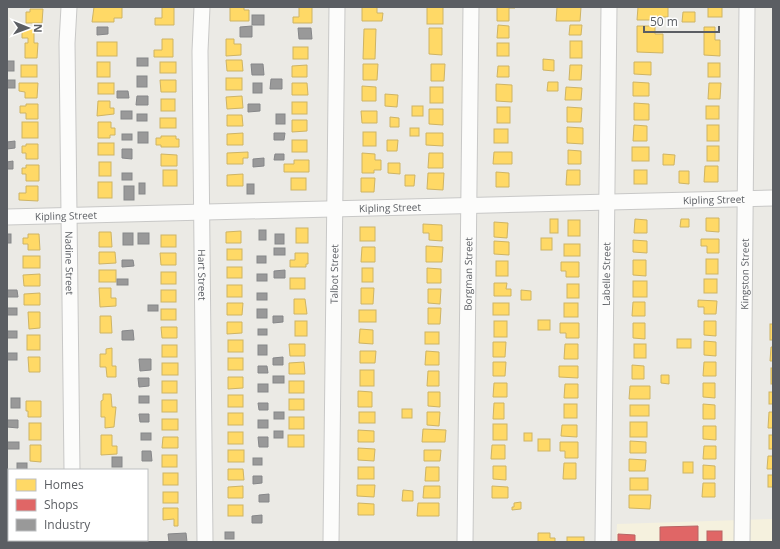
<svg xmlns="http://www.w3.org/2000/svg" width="780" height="549" viewBox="0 0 780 549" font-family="'Open Sans',sans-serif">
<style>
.commercial{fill:#f5f1de}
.homes{fill:#ffd966;stroke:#ceb465}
.shops{fill:#e06666;stroke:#b86465}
.industry{fill:#999;stroke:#868789}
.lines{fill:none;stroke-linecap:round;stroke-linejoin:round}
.minor-casing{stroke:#c8c8c7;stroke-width:17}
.minor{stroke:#fcfcfb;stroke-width:15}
.labels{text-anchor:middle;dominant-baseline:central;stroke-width:4;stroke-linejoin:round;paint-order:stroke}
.street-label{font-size:10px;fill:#5b5e63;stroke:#fff}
</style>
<rect width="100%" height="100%" fill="#ebeae5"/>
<polygon class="commercial" points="773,519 773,542 616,542 617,524"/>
<g class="homes">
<polygon points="94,7 122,7 122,18 114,18 114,22 92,22"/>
<polygon points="162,7 174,7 174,25 155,25 155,18 162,18"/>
<polygon points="230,7 244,7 244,10 249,10 249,21 230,21"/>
<polygon points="299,7 312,7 312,23 293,23 293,17 299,17"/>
<polygon points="362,7 377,7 377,13 383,13 382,21 362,21"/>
<rect x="427" y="7" width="16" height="17"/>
<polygon points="497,7 515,7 515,8 509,8 509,21 497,21"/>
<polygon points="557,7 581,7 580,21 556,21"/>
<polygon points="638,7 668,7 668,17 661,17 661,20 637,20"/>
<rect x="708" y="7" width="14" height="10"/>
<polygon points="30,9 43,9 42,23 26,23 26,12 30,12"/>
<polygon points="683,12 695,12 695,22 682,22"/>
<polygon points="498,25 509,26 509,38 497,38"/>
<polygon points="570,25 582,25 581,35 569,35"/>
<polygon points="637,26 655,26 655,34 663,34 663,53 637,52"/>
<polygon points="704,27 715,27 715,40 720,40 720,56 704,55"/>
<polygon points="22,28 34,28 34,43 38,43 37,58 25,58 25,43 28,43 28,38 22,38"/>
<polygon points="429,28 442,28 442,55 429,54"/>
<polygon points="364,29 376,29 375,59 363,59"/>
<polygon points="162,39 173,39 173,57 154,57 154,50 162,50"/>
<polygon points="226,39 234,39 234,44 241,44 241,55 226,56"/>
<rect x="570" y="41" width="12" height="17"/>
<rect x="97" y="42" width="20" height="14"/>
<rect x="497" y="43" width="12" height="13"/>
<rect x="293" y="47" width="15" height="12"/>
<polygon points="543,59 554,60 554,71 543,70"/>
<polygon points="226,60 242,60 243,71 227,71"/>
<rect x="97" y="62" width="13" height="15"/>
<rect x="160" y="62" width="16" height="11"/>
<polygon points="634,62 651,62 651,75 634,74"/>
<rect x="708" y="63" width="12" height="14"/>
<polygon points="363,64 378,64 377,80 363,80"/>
<polygon points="431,64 445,64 444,81 431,81"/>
<rect x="21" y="65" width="16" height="12"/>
<polygon points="307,65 307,77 292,77 292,66"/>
<polygon points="570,65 582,65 581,80 569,80"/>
<polygon points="498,66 509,66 509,77 497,77"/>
<rect x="226" y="78" width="16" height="12"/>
<polygon points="160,80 176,80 176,92 161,92"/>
<polygon points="548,82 558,82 558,91 547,91"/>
<polygon points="633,82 649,83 649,96 633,96"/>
<polygon points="19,83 38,83 37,98 25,98 25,92 19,91"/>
<rect x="98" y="83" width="16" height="11"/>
<polygon points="292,83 307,83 308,95 292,95"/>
<polygon points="709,83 721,83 720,99 708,99"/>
<polygon points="496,84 512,85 512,102 496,101"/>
<polygon points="362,86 376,87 376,101 362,101"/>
<rect x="430" y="87" width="13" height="16"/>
<polygon points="566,87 582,88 581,100 565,100"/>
<polygon points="385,94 398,95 397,107 385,106"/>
<polygon points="242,96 243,108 227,109 226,97"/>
<rect x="161" y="99" width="14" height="12"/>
<polygon points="98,101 110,101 110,108 114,108 114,114 97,116"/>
<rect x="292" y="102" width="15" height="12"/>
<polygon points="634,103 649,104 649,120 634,120"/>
<polygon points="26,104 38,104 38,119 26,119 26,113 20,113 20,106 26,106"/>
<rect x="412" y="106" width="11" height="10"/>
<rect x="706" y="106" width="13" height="13"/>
<rect x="497" y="107" width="13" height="16"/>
<polygon points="567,107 582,108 581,122 567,122"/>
<polygon points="429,109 443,109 443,125 429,124"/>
<polygon points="361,111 377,111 377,123 362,123"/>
<polygon points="227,115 242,115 243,126 227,126"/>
<polygon points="390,117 399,118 399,127 390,127"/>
<rect x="160" y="118" width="16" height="10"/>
<polygon points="292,120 307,120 307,131 292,132"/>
<rect x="22" y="122" width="16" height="16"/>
<polygon points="98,122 111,122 111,128 115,128 115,135 110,135 110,138 98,138"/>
<polygon points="634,125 647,126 647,141 633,141"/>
<rect x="707" y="125" width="12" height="16"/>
<polygon points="567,127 583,128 583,144 567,143"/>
<rect x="410" y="128" width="9" height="8"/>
<rect x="494" y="129" width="14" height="14"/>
<rect x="363" y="132" width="13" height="14"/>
<polygon points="243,133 243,145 227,145 227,134"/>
<polygon points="426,133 443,133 443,146 426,145"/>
<polygon points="161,136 176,136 176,139 179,139 179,147 161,147 161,145 156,145 156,138 161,138"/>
<rect x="292" y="140" width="15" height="12"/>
<polygon points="387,140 398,140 397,151 387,151"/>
<rect x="98" y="143" width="16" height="12"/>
<polygon points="26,144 38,144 38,159 26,159 26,153 22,153 22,146 26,146"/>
<rect x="707" y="146" width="12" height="15"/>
<rect x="632" y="147" width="17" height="14"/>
<polygon points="568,150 581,151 581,164 568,164"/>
<polygon points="248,152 248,158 243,158 243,164 227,164 227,153"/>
<polygon points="494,152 512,152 512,164 493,164"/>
<polygon points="362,153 375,154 375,160 381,160 381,170 374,170 374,173 362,173"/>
<polygon points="429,153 443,153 443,168 428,168"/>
<polygon points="161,154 177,155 177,166 161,166"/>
<polygon points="663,154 675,155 674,165 663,165"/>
<polygon points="294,160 309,160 309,172 284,172 284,164 294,164"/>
<rect x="99" y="162" width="12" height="14"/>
<polygon points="388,163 400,163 400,174 388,173"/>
<polygon points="26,165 39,165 39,181 26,181 26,174 22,174 22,168 26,168"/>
<polygon points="705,166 718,166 718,182 704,182"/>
<rect x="163" y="170" width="14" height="16"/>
<polygon points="567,170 580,170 580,185 566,185"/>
<rect x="634" y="170" width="13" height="14"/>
<polygon points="679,171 689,171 689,184 679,183"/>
<polygon points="496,172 509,173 509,187 496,187"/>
<polygon points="428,173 444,173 443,190 427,189"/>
<polygon points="243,174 243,186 227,186 227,175"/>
<polygon points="405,175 415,175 414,186 405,186"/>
<rect x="291" y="178" width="15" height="12"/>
<polygon points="361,178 375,178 374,192 361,192"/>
<rect x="98" y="182" width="14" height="16"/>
<polygon points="26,186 38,186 38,201 19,200 19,193 26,193"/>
<polygon points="706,218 719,218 719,232 706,231"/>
<rect x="550" y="219" width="8" height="14"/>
<polygon points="635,219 647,220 647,233 634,233"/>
<polygon points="681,219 689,219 689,227 680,227"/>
<rect x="568" y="220" width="12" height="16"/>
<polygon points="494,222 508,223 507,238 494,237"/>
<polygon points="423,224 442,225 442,241 429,240 429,233 423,233"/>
<rect x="360" y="227" width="15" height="14"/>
<rect x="296" y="228" width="12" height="15"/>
<polygon points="241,231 241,243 226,243 226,232"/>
<polygon points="99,232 111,232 112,247 99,247"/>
<polygon points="28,234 39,234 40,250 28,250 28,244 23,244 23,238 28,238"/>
<rect x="161" y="235" width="15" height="12"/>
<rect x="541" y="238" width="11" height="12"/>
<polygon points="701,239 719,239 719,253 707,253 707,246 701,246"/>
<polygon points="633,240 647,241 647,253 633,252"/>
<polygon points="494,241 509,242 509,255 494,254"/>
<rect x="564" y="244" width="16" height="12"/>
<polygon points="426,246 443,247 442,262 426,262"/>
<polygon points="362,247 375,247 375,262 361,262"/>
<rect x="227" y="249" width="15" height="11"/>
<polygon points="99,252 115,252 116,263 99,264"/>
<polygon points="160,253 176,253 176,265 161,265"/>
<polygon points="295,253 308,253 308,264 306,264 306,267 290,267 290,260 295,260"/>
<rect x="23" y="256" width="17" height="12"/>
<rect x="706" y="259" width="12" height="15"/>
<polygon points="633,260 646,260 646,276 633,275"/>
<rect x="496" y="261" width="12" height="15"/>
<polygon points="561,262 579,262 579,277 566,277 566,271 561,271"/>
<rect x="227" y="267" width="15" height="11"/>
<rect x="362" y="268" width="11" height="14"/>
<polygon points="427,268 441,269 441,283 427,283"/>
<rect x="99" y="270" width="17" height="12"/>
<rect x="161" y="272" width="15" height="12"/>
<polygon points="40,274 40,286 24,286 23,275"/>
<rect x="290" y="278" width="15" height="11"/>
<rect x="704" y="279" width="13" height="14"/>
<rect x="633" y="281" width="14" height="16"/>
<polygon points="494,283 507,283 506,289 511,289 511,296 494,296"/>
<rect x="567" y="284" width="12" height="14"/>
<rect x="227" y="285" width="15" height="12"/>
<polygon points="99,288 111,288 111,298 116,298 116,306 100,307"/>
<polygon points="361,288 374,288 373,304 361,304"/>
<polygon points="428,289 441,289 440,304 428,303"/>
<rect x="161" y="290" width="15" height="12"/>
<polygon points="521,290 531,291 531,300 521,300"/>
<polygon points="40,293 40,305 24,305 24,294"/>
<polygon points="294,299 305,299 307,314 294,314"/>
<polygon points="698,300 717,301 716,314 704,314 704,307 698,307"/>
<polygon points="633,302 645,302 645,316 632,316"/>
<polygon points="227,303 243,303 242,315 227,315"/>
<rect x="493" y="303" width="16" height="12"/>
<rect x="564" y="303" width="14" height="14"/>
<polygon points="428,308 441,308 440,324 428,324"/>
<rect x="161" y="309" width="15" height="11"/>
<rect x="359" y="310" width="17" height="12"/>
<polygon points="28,312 40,312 40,328 29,329"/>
<polygon points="100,316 111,316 112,333 100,333"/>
<rect x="538" y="320" width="12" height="10"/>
<rect x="295" y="321" width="12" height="15"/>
<rect x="494" y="321" width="13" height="16"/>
<polygon points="704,321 716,321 716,336 704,335"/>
<polygon points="227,322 242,322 242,333 227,334"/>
<polygon points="560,323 579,323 579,338 566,338 566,333 560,333"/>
<polygon points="633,323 645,323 645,339 633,338"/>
<rect x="770" y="324" width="3" height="16"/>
<polygon points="161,327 177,327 177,338 162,338"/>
<polygon points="360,329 373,330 373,344 359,343"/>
<rect x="425" y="332" width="14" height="12"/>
<rect x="27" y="335" width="13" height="15"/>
<rect x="677" y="339" width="14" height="9"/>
<rect x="228" y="340" width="15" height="12"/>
<polygon points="704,341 716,342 716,356 704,355"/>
<polygon points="493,342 506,342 505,357 493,357"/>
<polygon points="289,344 305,344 305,356 290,356"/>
<polygon points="565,344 578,344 578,359 564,359"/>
<rect x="634" y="344" width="12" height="14"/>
<rect x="162" y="345" width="15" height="12"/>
<polygon points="771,347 773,347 773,361 770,361"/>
<polygon points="112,348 112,366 116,366 116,377 107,377 106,367 100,367 100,354 106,354 106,349"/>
<polygon points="360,351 376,351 375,363 360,363"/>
<polygon points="426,351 439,352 439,365 425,365"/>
<polygon points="28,357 40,357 40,372 29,372"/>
<rect x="228" y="358" width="15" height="12"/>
<polygon points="304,362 305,374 289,374 289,363"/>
<polygon points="493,362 506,362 505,376 493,376"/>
<polygon points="704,362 716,362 716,376 703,376"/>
<rect x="162" y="363" width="16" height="12"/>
<polygon points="632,365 644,366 644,379 632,379"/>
<polygon points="559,366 578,366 578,378 559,377"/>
<rect x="771" y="368" width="2" height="16"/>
<rect x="360" y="370" width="14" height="16"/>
<polygon points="428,371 439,371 439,386 427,386"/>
<polygon points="661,375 669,375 669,384 661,383"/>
<polygon points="228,377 243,377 243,388 228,389"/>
<rect x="162" y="381" width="15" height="12"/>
<rect x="289" y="381" width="15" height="12"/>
<polygon points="494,383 507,383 507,397 493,397"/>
<polygon points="703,383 715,383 715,398 703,397"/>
<polygon points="565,384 578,384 578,398 564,398"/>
<polygon points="630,386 650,386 650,399 629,399"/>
<polygon points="358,391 372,392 372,407 358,407"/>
<polygon points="428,392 440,392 440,407 428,406"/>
<rect x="769" y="392" width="4" height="12"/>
<polygon points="103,394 111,394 112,407 116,407 114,427 105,428 105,417 101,417 101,401 103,400"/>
<rect x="228" y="395" width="15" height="12"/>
<rect x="289" y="399" width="15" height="11"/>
<rect x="162" y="400" width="15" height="12"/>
<polygon points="26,401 41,401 41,417 28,417 28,411 26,411"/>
<polygon points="494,403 504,403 504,419 493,419"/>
<rect x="564" y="404" width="13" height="14"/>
<polygon points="703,404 715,405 715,419 703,419"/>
<rect x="630" y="405" width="19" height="11"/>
<rect x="402" y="409" width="10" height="9"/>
<rect x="359" y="412" width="16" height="11"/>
<polygon points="427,412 440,412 439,426 427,425"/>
<polygon points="769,412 773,412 773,428 768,428"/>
<rect x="228" y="413" width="15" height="12"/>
<rect x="289" y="417" width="15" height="12"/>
<rect x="162" y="419" width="16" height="11"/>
<rect x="630" y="422" width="17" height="15"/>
<rect x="29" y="423" width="12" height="17"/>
<rect x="493" y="424" width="14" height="16"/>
<polygon points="562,425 577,425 577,437 561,436"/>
<polygon points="703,426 716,426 716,440 703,439"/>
<polygon points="423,429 446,430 445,442 422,442"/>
<polygon points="358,430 374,431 374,442 358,442"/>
<rect x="228" y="432" width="15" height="12"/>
<rect x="524" y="433" width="8" height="8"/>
<polygon points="101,435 112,435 112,446 117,446 117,454 101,455"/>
<rect x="288" y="435" width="16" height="12"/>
<rect x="769" y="435" width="4" height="14"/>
<polygon points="163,437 178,437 178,448 162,448"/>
<rect x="538" y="439" width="12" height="12"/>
<polygon points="630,441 646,442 646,453 630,453"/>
<polygon points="560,442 578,442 578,458 565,458 565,451 560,451"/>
<polygon points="30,445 41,445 41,462 30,461"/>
<polygon points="492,445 505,445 505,459 491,459"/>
<polygon points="704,446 716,446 716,459 703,459"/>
<polygon points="358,448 375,449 374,461 358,460"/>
<rect x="228" y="450" width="16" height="12"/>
<polygon points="424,450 441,450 440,461 424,461"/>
<rect x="162" y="455" width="15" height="12"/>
<polygon points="768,456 773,456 773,469 767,469"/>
<polygon points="629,459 646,460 645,471 629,471"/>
<rect x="683" y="462" width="10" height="11"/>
<polygon points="564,463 576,463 576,479 563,479"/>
<polygon points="703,465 715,466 715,479 703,479"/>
<polygon points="493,466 506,466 506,480 493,479"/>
<rect x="358" y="467" width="16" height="12"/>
<polygon points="426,467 439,467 439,481 425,481"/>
<polygon points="228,469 243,469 244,480 228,480"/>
<rect x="163" y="473" width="15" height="12"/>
<rect x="768" y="475" width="5" height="12"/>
<rect x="630" y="478" width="18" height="12"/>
<polygon points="703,483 715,483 715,497 702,497"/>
<polygon points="357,485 375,485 374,497 357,496"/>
<polygon points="243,486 243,498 228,498 228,487"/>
<polygon points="424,486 440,486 440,498 423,498"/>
<polygon points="492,486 508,487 508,498 492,498"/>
<polygon points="403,490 413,491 413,501 402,501"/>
<rect x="163" y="492" width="15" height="11"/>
<polygon points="629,495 651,495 650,509 629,508"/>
<polygon points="521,502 521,509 512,510 512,507 514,507 514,503"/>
<polygon points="358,503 374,504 374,515 358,515"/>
<polygon points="418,503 439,503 439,516 417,516"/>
<rect x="228" y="505" width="15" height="11"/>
<polygon points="163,508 178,508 178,526 174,526 174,519 163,520"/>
<polygon points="538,533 550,533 550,538 555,538 555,542 538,542"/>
<rect x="567" y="537" width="17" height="5"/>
</g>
<g class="shops">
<polygon points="698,526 698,542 660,542 660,527"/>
<rect x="707" y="531" width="15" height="11"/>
<polygon points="618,534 635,535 635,542 618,542"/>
</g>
<g class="industry">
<rect x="252" y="15" width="12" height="10"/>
<polygon points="252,26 252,37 240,37 240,27"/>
<polygon points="97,27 108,27 108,34 97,35"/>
<polygon points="298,28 311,28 312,39 299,39"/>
<rect x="137" y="58" width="11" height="8"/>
<rect x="7" y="61" width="7" height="10"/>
<polygon points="251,64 263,64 264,75 252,75"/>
<rect x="137" y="76" width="10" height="11"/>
<polygon points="271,79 282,79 282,89 270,89"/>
<rect x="7" y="80" width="8" height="8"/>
<rect x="253" y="83" width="9" height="10"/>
<polygon points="117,91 128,91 129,98 117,98"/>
<polygon points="137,96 148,96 148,105 136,105"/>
<polygon points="248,104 260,104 260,111 248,112"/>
<rect x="121" y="111" width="11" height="8"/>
<rect x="137" y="114" width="10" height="7"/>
<rect x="276" y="114" width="9" height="10"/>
<rect x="138" y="132" width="10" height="11"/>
<polygon points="274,133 285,133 284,140 274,140"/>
<rect x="122" y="134" width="10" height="6"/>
<polygon points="15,141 15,148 7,149 7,142"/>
<polygon points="122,149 132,149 132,159 122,158"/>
<polygon points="275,154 284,154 284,160 274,160"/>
<polygon points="264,158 264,166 253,167 253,159"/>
<polygon points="13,161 13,169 7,169 7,162"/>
<rect x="122" y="173" width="10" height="7"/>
<rect x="139" y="183" width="6" height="11"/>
<rect x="247" y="184" width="7" height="10"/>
<rect x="124" y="186" width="10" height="14"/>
<rect x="259" y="230" width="7" height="10"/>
<rect x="123" y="233" width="10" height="12"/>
<rect x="138" y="233" width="11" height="11"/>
<rect x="7" y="234" width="4" height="9"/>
<rect x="275" y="234" width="9" height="10"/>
<rect x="274" y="248" width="11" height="7"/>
<rect x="257" y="256" width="9" height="7"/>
<polygon points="122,260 133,260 134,266 122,267"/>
<polygon points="285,270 285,278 274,278 274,271"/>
<rect x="257" y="274" width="10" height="7"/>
<rect x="117" y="279" width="11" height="6"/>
<polygon points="7,290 17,290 18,297 7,297"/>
<rect x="257" y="293" width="10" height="7"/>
<rect x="148" y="305" width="10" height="6"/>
<rect x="7" y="308" width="10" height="7"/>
<rect x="257" y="309" width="10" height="9"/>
<polygon points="273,316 283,316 283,322 273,323"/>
<rect x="258" y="329" width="9" height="6"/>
<polygon points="133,330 134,340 122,340 122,331"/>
<rect x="7" y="331" width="10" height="7"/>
<rect x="258" y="345" width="9" height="10"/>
<rect x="7" y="353" width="10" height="7"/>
<polygon points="283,357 283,365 273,365 273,358"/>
<polygon points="139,359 151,359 151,370 140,371"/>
<polygon points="258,366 267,366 268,373 258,373"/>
<rect x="273" y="376" width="11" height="7"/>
<polygon points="138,378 149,378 149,386 139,387"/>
<rect x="258" y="384" width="10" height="8"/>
<rect x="139" y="396" width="10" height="7"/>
<rect x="11" y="398" width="9" height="10"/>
<polygon points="258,403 268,403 268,410 259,410"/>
<rect x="274" y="412" width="10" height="7"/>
<polygon points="139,414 149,414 149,422 140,422"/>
<polygon points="7,420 18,420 18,428 7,427"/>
<rect x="258" y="420" width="10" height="8"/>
<rect x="274" y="431" width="9" height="7"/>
<rect x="141" y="433" width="10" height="7"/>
<polygon points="258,437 268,437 268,447 259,447"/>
<rect x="7" y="442" width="12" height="7"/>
<polygon points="142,451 151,451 152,461 142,461"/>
<rect x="112" y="457" width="10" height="10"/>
<rect x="253" y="458" width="9" height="7"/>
<rect x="17" y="463" width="10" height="7"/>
<polygon points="253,476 262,476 262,483 253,484"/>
<polygon points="269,494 269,502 259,502 259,495"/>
<polygon points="262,515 262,523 252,523 252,516"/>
<rect x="225" y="532" width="9" height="7"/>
<polygon points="186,533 187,542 169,542 168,534"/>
</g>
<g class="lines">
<defs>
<g id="minor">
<path id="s1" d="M69 7 67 43 72 470"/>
<path id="s2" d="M202 7 200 51 205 542"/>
<path id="s3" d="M7 217 773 198"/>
<polyline points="72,540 72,542"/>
<path id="s4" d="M331 542 337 7"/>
<path id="s5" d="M465 542 471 7"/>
<path id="s6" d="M603 542 609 7"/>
<path id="s7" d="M742 542 747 7"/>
</g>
</defs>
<use href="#minor" class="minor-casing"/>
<use href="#minor" class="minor"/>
</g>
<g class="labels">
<g class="street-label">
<text stroke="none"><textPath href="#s3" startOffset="707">Kipling Street</textPath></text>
<text stroke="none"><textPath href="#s3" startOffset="383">Kipling Street</textPath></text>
<text stroke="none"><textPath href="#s3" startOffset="59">Kipling Street</textPath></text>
<text stroke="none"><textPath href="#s1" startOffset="256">Nadine Street</textPath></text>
<text stroke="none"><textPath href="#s2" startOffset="268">Hart Street</textPath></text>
<text stroke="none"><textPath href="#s4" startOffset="268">Talbot Street</textPath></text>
<text stroke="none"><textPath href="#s5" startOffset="268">Borgman Street</textPath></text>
<text stroke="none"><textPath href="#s6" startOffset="268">Labelle Street</textPath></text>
<text stroke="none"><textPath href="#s7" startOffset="268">Kingston Street</textPath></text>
</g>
</g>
<rect width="780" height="549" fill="none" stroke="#5b5e63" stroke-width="16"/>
<rect x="8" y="469" width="140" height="72" fill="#ffffff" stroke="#bdbfc1"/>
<rect x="16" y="479" width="20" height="12" fill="#ffd966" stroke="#bdbfc1"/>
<text x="44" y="489" font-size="12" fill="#5b5e63">Homes</text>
<rect x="16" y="499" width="20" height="12" fill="#e06666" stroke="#bdbfc1"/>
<text x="44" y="509" font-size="12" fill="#5b5e63">Shops</text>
<rect x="16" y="519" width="20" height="12" fill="#999999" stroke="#bdbfc1"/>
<text x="44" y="529" font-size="12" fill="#5b5e63">Industry</text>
<g transform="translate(28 28) rotate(91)" stroke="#ffffff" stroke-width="3" paint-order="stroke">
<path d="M0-3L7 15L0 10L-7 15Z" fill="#5b5e63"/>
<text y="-6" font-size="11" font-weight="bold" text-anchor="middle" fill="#5b5e63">N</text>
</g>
<path d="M644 26v6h75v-6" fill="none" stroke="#5b5e63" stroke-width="2"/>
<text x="650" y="26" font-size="12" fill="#5b5e63" stroke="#ffffff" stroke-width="3" paint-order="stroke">50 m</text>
</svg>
